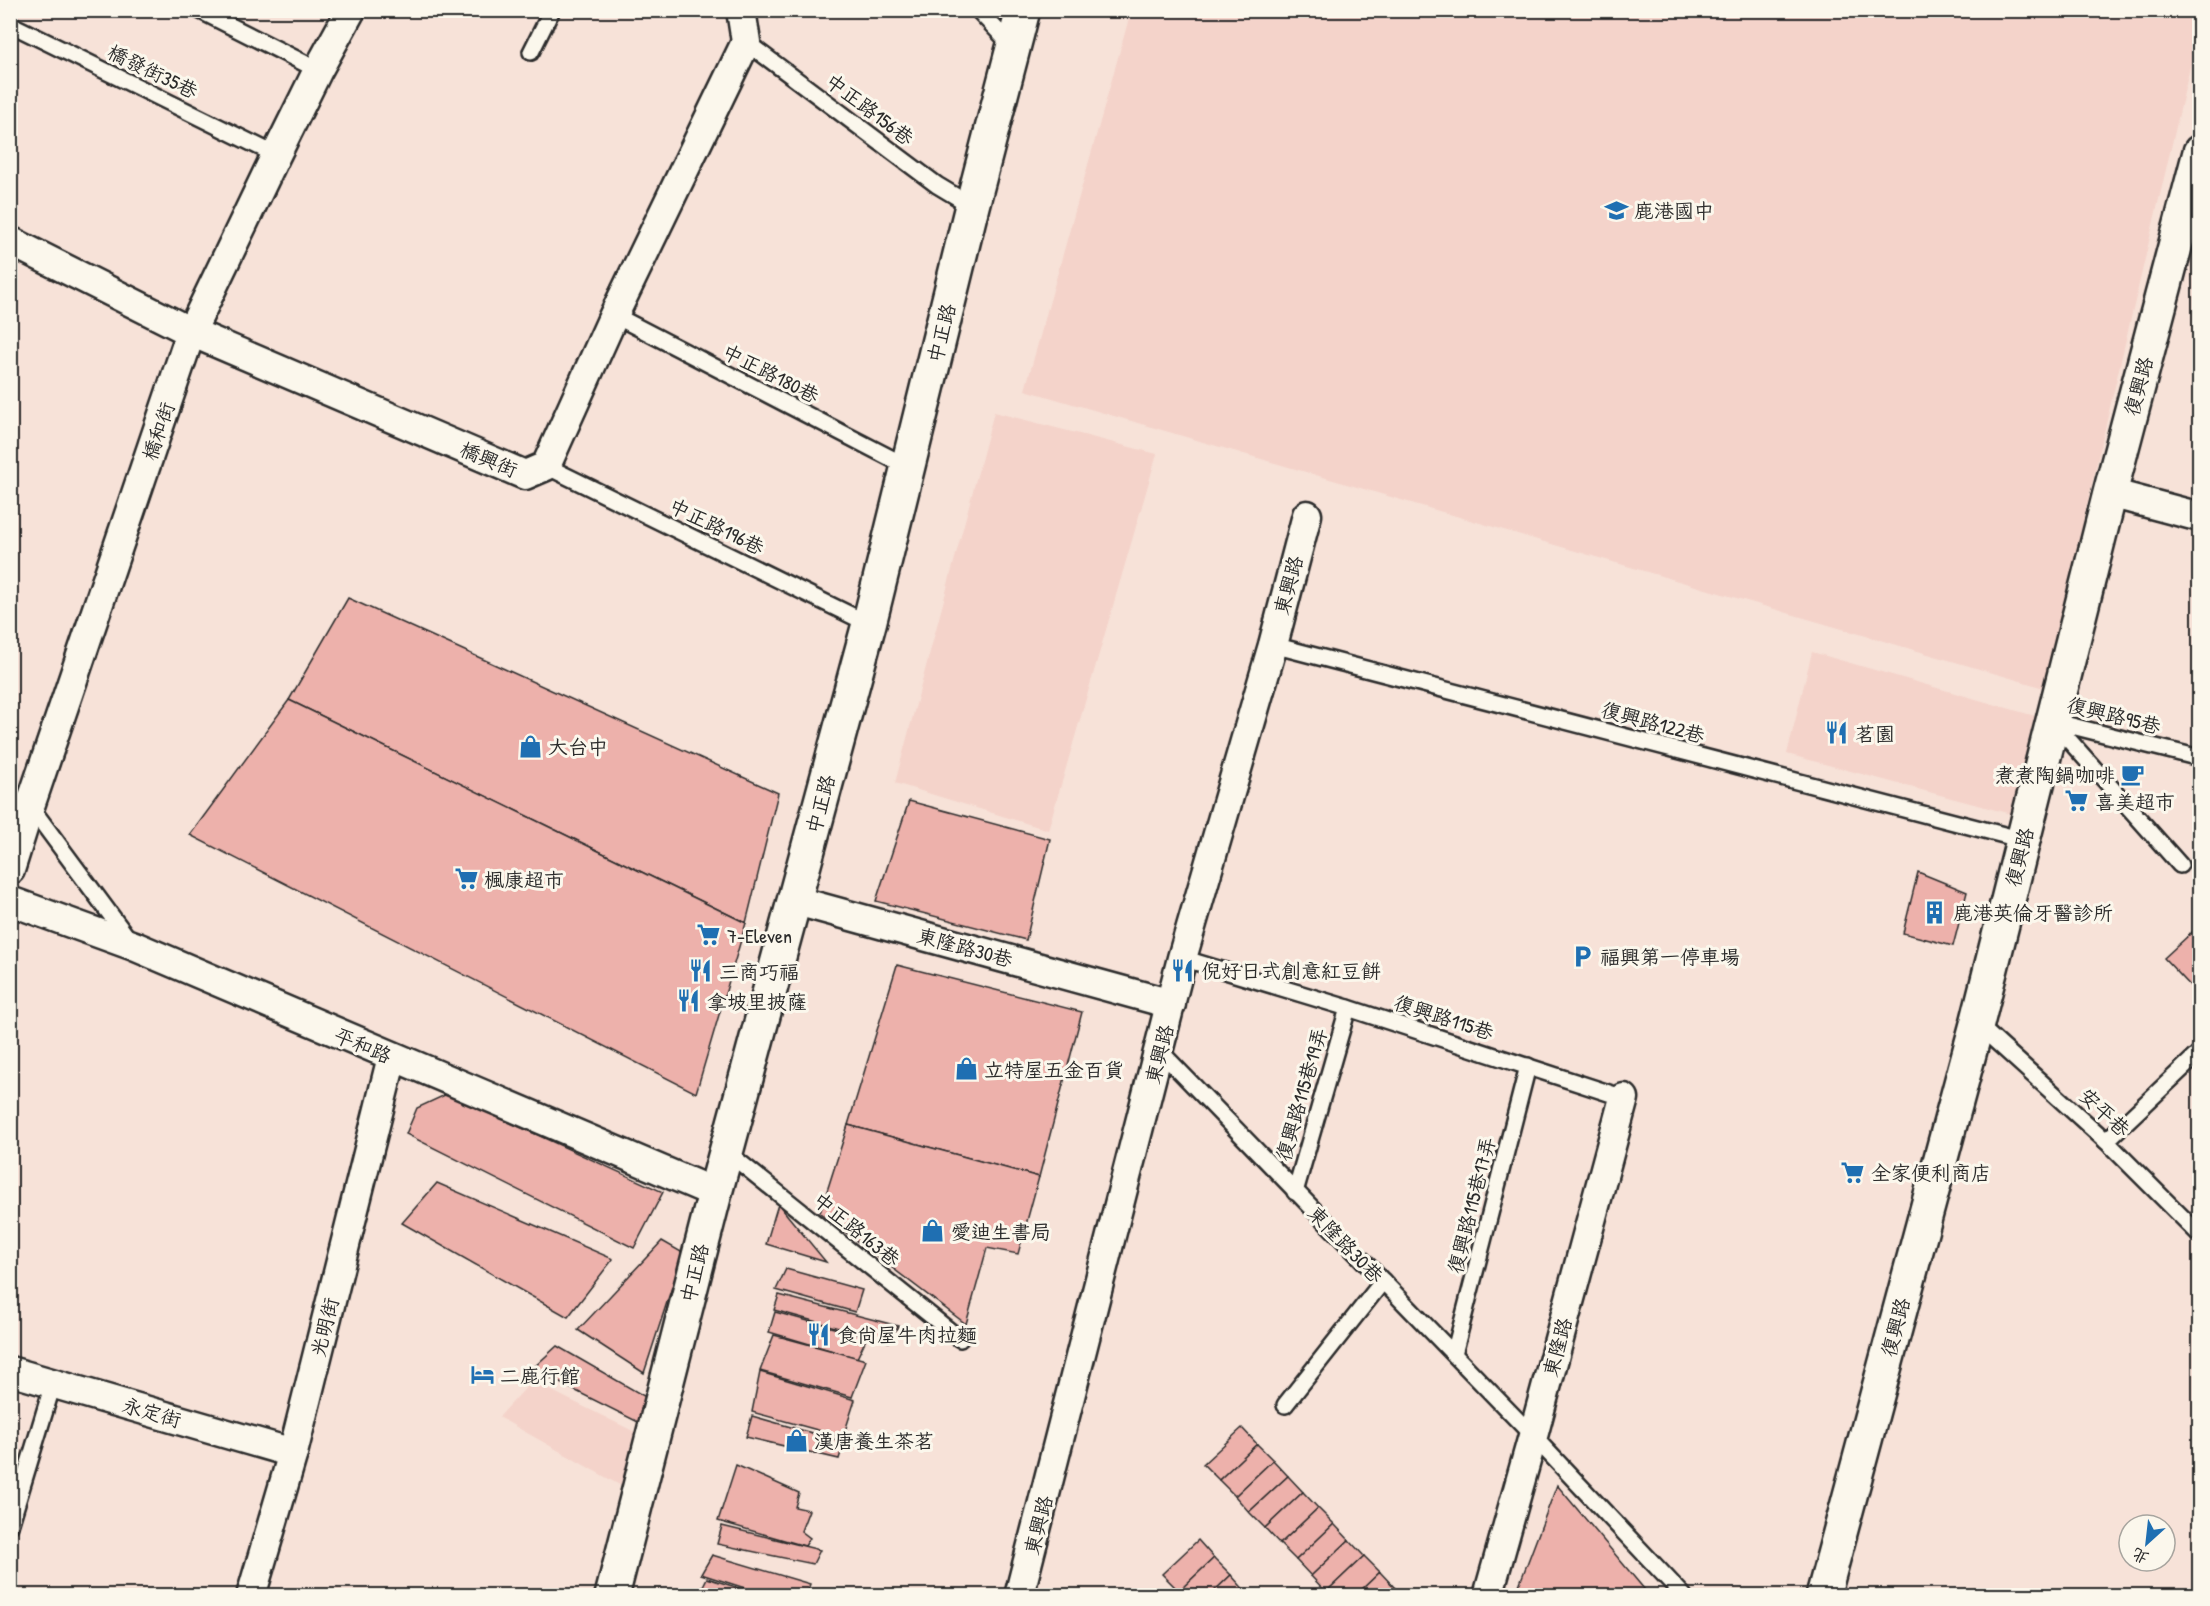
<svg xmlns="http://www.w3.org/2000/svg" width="2210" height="1606" viewBox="0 0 2210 1606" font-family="'Patrick Hand','LXGW WenKai TC',sans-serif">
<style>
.built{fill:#f4d3ca}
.building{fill:#edb1ab;stroke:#2b2b2b;stroke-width:1.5}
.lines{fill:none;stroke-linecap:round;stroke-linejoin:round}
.lane-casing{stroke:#2b2b2b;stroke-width:20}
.street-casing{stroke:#2b2b2b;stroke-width:33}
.secondary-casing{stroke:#2b2b2b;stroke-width:38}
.lane{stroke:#fbf7ec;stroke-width:15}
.street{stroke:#fbf7ec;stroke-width:28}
.secondary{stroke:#fbf7ec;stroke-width:33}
.labels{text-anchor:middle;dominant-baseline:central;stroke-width:6;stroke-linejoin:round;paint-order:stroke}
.street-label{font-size:20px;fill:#2b2b2b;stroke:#fbf7ec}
.poi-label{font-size:20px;fill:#2b2b2b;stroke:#fbf7ec;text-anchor:start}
</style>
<rect width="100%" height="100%" fill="#f7e2d8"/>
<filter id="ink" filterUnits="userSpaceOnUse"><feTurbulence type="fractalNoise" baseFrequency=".0167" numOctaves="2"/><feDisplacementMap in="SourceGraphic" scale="12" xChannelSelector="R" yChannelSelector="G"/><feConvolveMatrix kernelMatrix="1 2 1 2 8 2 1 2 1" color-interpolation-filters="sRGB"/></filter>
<g filter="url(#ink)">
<g class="built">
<polygon points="1131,11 2199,11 2199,29 2044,688 1025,390"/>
<polygon points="994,412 1157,454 1048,830 895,783"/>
<polygon points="1812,652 2052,721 2011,814 1787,754"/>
<polygon points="532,1381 639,1434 623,1487 499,1417"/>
</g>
<g class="building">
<polygon points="348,598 778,793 746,923 289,700"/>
<polygon points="289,700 746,923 696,1093 190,835"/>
<polygon points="909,801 1050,839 1026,940 876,901"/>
<polygon points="1918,872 1967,892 1953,946 1903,933"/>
<polygon points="2200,925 2200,996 2164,958"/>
<polygon points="897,965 1082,1012 1039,1177 848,1125"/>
<polygon points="447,1094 663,1192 634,1248 406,1134 417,1108"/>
<polygon points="848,1125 1039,1177 1018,1254 987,1248 966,1324 820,1213"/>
<polygon points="437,1183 613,1259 568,1317 402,1223"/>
<polygon points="778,1204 826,1262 766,1244"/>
<polygon points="662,1241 683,1253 644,1373 578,1330"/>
<polygon points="786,1269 862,1290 855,1312 776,1290"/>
<polygon points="779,1295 898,1326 889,1342 774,1310"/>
<polygon points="775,1312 867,1337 857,1358 769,1332"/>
<polygon points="774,1335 866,1360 852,1397 760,1371"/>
<polygon points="557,1346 651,1400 642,1424 532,1369"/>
<polygon points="760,1372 855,1400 843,1437 752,1412"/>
<polygon points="752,1416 844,1442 839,1459 746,1437"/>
<polygon points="1242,1428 1257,1444 1219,1480 1203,1464"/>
<polygon points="1257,1444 1273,1460 1235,1496 1219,1480"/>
<polygon points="1273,1460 1288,1476 1249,1512 1235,1496"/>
<polygon points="736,1465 799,1493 795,1507 809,1510 801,1531 810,1538 805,1546 718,1521"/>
<polygon points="1288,1476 1303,1492 1265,1528 1249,1512"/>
<polygon points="1557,1485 1650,1596 1525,1596 1518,1588"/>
<polygon points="1303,1492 1318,1508 1280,1544 1265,1528"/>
<polygon points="1318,1508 1334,1524 1296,1560 1280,1544"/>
<polygon points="1334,1524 1349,1540 1311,1576 1296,1560"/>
<polygon points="722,1526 820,1550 813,1564 717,1544"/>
<polygon points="1198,1540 1214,1558 1179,1591 1162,1574"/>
<polygon points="1349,1540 1364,1556 1326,1592 1311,1576"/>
<polygon points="712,1555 810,1584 806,1596 770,1596 701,1574"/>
<polygon points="1364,1556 1380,1572 1355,1596 1329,1596 1326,1592"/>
<polygon points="1214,1558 1231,1575 1209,1596 1183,1596 1179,1591"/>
<polygon points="1380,1572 1395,1588 1387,1596 1355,1596"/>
<polygon points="1231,1575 1247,1593 1244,1596 1209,1596"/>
<polygon points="707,1578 764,1596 698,1596"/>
<polygon points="1395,1588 1402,1596 1387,1596"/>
</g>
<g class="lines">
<defs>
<g id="lane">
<polyline points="199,10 318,70"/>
<polyline points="978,10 1013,47"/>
<polyline points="10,24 276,155"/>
<polyline points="746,42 937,185 972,206"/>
<polyline points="531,52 552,10"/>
<polyline points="614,315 908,467"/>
<polyline points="546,466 869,624"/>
<polyline points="1273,645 2023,840"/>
<polyline points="2052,721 2180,865"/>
<polyline points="2052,721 2200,758"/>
<polyline points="30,806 130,941"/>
<polyline points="1182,958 1348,1008 1624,1098"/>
<polyline points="1977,1024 2106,1141 2200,1235"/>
<polyline points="1160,1051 1533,1436 1684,1596"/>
<polyline points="2106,1141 2200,1052"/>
<polyline points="727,1152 960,1339"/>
<polyline points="1295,1192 1348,1008"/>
<polyline points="1454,1354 1528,1066"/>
<polyline points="1285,1405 1383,1281"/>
<polyline points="10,1526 53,1384"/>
</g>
<g id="street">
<polyline points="10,241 191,332 525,475 546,466 614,315 746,42 741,10"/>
<polyline points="2110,493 2200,517"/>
<polyline points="10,870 30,806 191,332 276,155 318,70 351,10"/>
<polyline points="793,900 1171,1004"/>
<polyline points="10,901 134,946 715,1193"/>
<polyline points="10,1371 293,1453"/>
<polyline points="251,1596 293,1453 392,1057"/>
<polyline points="1019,1596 1182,958 1273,645 1307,515"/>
<polyline points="1488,1596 1533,1436 1624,1098"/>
</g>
<g id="secondary">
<polyline points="612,1596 715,1193 869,624 972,206 1023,10"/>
<polyline points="1823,1596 1977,1024 2110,493 2200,152"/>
</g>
</defs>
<use href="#lane" class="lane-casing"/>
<use href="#street" class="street-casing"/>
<use href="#secondary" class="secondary-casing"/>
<use href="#lane" class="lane"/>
<use href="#street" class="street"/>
<use href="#secondary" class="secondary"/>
</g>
</g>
<defs>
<symbol id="school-bare" viewBox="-9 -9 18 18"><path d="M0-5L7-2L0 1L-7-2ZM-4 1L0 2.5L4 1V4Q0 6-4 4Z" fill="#1f6fb2" stroke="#fbf7ec" stroke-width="2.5" paint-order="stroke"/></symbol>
<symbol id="restaurant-bare" viewBox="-9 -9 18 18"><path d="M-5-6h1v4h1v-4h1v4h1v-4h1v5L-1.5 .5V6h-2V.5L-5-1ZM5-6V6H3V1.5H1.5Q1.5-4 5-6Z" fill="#1f6fb2" stroke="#fbf7ec" stroke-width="2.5" paint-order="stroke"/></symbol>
<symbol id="shop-bare" viewBox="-9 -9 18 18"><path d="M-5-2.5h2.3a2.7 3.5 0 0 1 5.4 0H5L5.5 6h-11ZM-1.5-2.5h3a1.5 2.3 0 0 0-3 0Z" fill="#1f6fb2" stroke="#fbf7ec" stroke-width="2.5" paint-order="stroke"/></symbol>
<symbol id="cafe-bare" viewBox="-9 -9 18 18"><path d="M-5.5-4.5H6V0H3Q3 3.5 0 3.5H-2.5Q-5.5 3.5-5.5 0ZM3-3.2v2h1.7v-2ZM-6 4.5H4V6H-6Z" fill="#1f6fb2" stroke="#fbf7ec" stroke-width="2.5" paint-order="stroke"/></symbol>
<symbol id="supermarket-bare" viewBox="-9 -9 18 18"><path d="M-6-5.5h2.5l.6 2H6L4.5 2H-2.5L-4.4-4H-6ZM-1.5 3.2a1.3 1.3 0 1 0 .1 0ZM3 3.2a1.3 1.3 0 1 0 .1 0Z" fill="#1f6fb2" stroke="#fbf7ec" stroke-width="2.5" paint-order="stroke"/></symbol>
<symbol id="building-bare" viewBox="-9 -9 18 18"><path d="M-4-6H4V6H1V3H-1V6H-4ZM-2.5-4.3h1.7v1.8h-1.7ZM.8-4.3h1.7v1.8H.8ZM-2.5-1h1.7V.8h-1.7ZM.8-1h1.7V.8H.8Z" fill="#1f6fb2" stroke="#fbf7ec" stroke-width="2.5" paint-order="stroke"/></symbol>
<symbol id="parking-bare" viewBox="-9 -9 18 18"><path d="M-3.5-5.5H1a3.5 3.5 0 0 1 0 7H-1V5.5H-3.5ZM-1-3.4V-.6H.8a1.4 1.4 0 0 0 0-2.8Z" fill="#1f6fb2" stroke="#fbf7ec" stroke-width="2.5" paint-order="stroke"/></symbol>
<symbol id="hotel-bare" viewBox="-9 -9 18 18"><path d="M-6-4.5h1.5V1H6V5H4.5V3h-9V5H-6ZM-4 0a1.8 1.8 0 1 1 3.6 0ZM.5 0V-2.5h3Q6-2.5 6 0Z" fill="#1f6fb2" stroke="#fbf7ec" stroke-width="2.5" paint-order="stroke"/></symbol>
</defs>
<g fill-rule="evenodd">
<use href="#school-bare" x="1600" y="194" width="33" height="33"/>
<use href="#restaurant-bare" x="1820" y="716" width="33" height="33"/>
<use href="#shop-bare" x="514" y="730" width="33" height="33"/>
<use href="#cafe-bare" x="2116" y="758" width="33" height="33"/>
<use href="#supermarket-bare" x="2060" y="784" width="33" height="33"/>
<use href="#supermarket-bare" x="450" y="862" width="33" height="33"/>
<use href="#building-bare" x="1918" y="896" width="33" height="33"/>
<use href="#supermarket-bare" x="692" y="918" width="33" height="33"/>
<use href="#parking-bare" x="1566" y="940" width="33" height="33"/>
<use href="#restaurant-bare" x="1166" y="954" width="33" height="33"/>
<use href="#restaurant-bare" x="684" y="954" width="33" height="33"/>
<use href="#restaurant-bare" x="672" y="984" width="33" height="33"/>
<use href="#shop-bare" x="950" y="1052" width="33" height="33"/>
<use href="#supermarket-bare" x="1836" y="1156" width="33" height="33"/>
<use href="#shop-bare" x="916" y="1214" width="33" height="33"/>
<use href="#restaurant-bare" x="802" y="1318" width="33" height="33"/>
<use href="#hotel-bare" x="466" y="1358" width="33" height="33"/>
<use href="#shop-bare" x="780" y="1424" width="33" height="33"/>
</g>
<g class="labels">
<g class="street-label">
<text transform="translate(153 71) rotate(26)">橋發街35巷</text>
<text transform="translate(870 109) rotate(37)">中正路156巷</text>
<text transform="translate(941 333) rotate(-76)">中正路</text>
<text transform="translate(771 373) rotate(27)">中正路180巷</text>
<text transform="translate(2138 386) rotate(-75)">復興路</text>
<text transform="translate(158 431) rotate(-71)">橋和街</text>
<text transform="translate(489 459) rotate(23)">橋興街</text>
<text transform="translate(717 526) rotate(26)">中正路196巷</text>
<text transform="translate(1288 585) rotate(-75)">東興路</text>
<text transform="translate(2114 715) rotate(14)">復興路95巷</text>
<text transform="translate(1653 722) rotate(15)">復興路122巷</text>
<text transform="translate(820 804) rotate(-75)">中正路</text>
<text transform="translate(2019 857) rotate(-76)">復興路</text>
<text transform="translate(965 947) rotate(15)">東隆路30巷</text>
<text transform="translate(1444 1017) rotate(18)">復興路115巷</text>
<text transform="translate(363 1045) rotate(23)">平和路</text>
<text transform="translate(1159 1054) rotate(-76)">東興路</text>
<text transform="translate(1301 1094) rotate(-74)">復興路115巷19弄</text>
<text transform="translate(2105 1112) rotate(43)">安平巷</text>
<text transform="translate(1471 1205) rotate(-76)">復興路115巷17弄</text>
<text transform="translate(857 1229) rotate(39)">中正路163巷</text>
<text transform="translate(1346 1244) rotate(46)">東隆路30巷</text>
<text transform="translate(694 1273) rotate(-76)">中正路</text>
<text transform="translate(324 1327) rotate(-76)">光明街</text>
<text transform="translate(1895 1327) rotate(-75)">復興路</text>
<text transform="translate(1557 1347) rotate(-75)">東隆路</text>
<text transform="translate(152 1412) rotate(16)">永定街</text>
<text transform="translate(1038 1525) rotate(-76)">東興路</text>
</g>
<g class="poi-label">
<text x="1634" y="210">鹿港國中</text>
<text x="1855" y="733">茗園</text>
<text x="548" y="746">大台中</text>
<text x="2115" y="774" text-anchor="end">煮煮陶鍋咖啡</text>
<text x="2095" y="801">喜美超市</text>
<text x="484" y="879">楓康超市</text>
<text x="1953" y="912">鹿港英倫牙醫診所</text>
<text x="727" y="935">7-Eleven</text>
<text x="1600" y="956">福興第一停車場</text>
<text x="1201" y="970">倪好日式創意紅豆餅</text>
<text x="719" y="971">三商巧福</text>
<text x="707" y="1001">拿坡里披薩</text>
<text x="984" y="1069">立特屋五金百貨</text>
<text x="1871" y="1172">全家便利商店</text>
<text x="951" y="1231">愛迪生書局</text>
<text x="837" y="1334">食尚屋牛肉拉麵</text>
<text x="500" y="1375">二鹿行館</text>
<text x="814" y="1440">漢唐養生茶茗</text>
</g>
</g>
<rect width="2210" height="1606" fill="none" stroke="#fbf7ec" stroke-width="36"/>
<rect x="18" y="18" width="2174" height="1570" fill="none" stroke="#2b2b2b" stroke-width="2" filter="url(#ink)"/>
<g transform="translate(2147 1543) rotate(207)"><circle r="28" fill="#fbf7ec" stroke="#a8a59f" stroke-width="1.5"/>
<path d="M0-4.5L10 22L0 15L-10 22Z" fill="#1f6fb2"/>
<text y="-9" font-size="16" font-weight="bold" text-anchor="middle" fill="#2b2b2b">北</text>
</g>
</svg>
